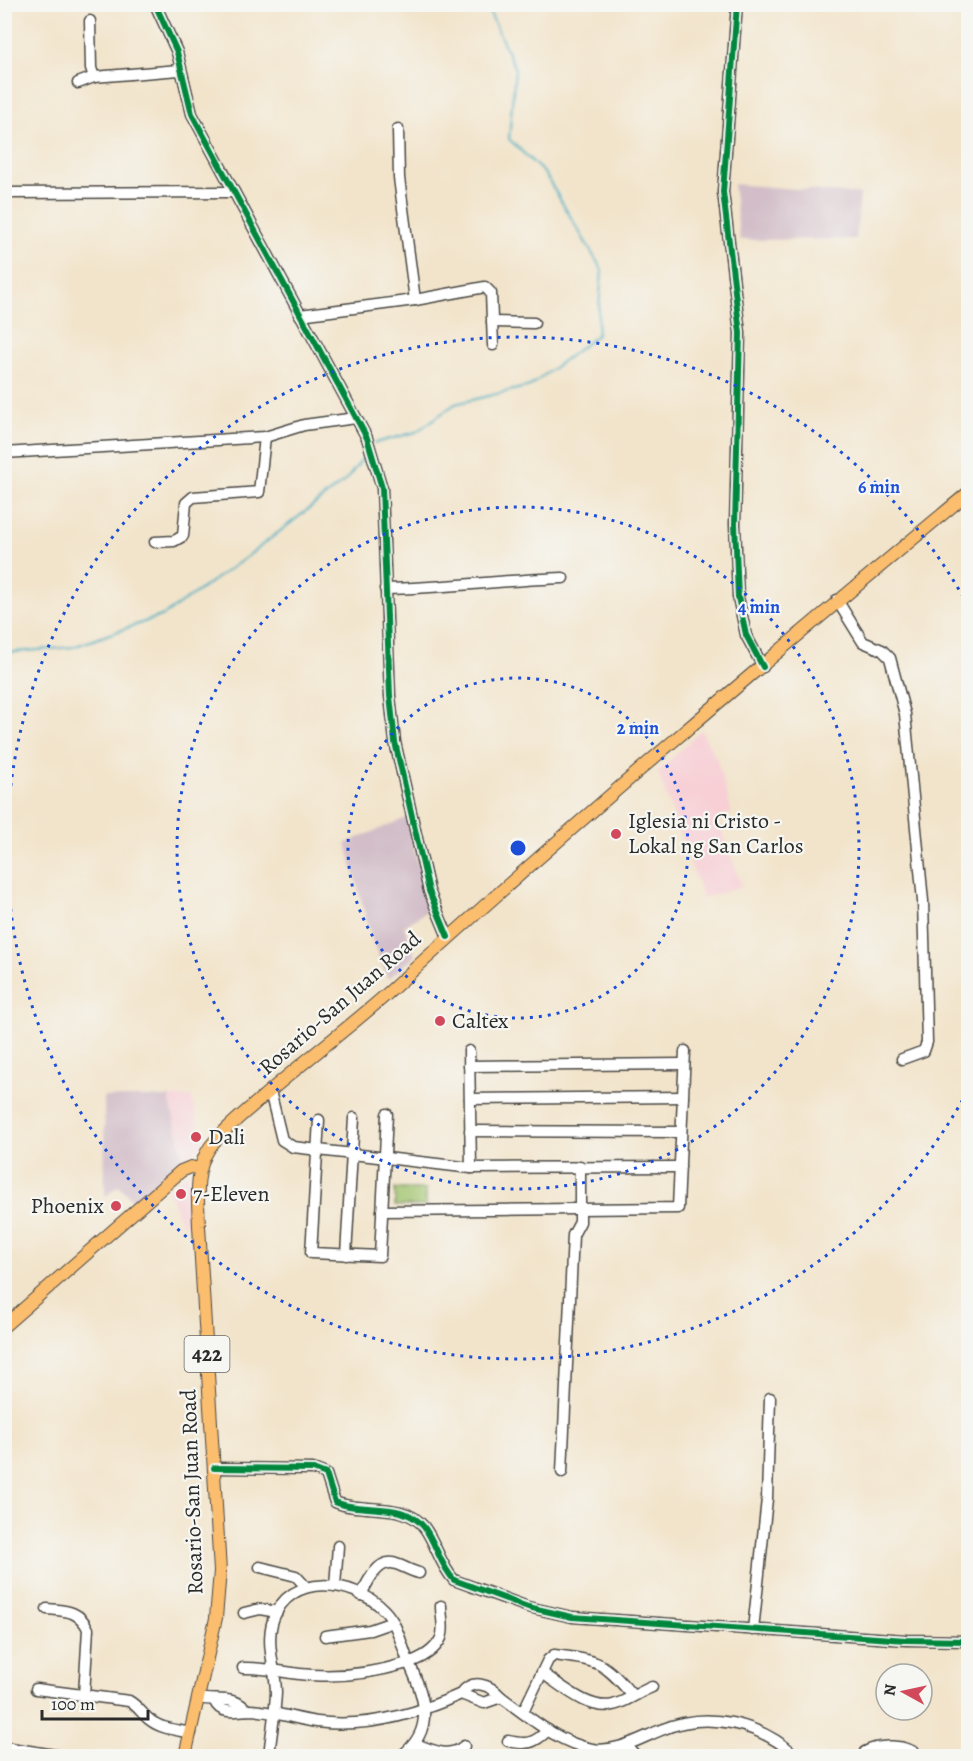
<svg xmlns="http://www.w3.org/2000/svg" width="973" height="1761" viewBox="0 0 973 1761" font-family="Alegreya,serif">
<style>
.built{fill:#f7cfd5}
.industrial{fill:#d2bdc8}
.green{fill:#9ec26b;stroke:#64764b;stroke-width:1.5}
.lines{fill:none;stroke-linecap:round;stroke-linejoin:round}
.stream{stroke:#40abc0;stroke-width:2}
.minor-casing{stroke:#494743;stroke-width:13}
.major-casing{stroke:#494743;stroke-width:14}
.minor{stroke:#fff;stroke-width:10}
.major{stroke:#fbbd6e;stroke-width:12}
.cycleway-casing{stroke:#f6f6f2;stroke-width:10}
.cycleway{stroke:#00873e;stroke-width:6}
.ring{fill:none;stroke:#1d4ed8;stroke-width:3;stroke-dasharray:3 6}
.poi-dot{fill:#d1495b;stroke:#f6f6f2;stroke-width:2}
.labels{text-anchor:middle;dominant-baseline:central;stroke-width:4.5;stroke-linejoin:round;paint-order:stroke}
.shield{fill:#f6f6f2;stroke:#686867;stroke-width:1.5}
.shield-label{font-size:21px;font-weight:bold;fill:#2b2b2b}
.poi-label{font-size:22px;fill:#2b2b2b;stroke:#f6f6f2;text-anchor:start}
.street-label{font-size:22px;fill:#2b2b2b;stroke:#f6f6f2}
.centre{fill:#1d4ed8;stroke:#f6f6f2;stroke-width:3}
.ring-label{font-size:18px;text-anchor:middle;font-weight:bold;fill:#1d4ed8;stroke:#f6f6f2;stroke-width:4.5;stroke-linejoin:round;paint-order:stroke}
</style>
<rect width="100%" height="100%" fill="#f6f6f2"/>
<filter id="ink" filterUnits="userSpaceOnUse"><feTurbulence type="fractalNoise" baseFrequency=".0167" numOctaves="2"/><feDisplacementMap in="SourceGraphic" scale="12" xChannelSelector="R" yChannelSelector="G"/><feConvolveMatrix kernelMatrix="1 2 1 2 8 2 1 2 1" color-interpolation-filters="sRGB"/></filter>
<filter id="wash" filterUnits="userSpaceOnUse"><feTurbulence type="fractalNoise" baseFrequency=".008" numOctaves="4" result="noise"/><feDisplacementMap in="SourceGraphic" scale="24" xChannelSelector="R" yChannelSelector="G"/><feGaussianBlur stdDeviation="1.35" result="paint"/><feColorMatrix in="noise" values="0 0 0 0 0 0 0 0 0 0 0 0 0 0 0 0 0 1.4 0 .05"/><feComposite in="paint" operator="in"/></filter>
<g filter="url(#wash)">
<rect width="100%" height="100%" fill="#f2e4cb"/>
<g class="built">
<polygon points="701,730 717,760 732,813 717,817 742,887 703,898 658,772"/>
<polygon points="169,1097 192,1097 202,1145 184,1160"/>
<polygon points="190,1171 192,1223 182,1225 168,1189"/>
</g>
<g class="industrial">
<polygon points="733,184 860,194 856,239 740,240"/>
<polygon points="406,818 430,909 404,926 415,956 388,979 372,940 346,843"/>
<polygon points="104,1097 169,1097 184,1160 133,1201 119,1185 105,1197"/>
</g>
<rect class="green" x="395" y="1189" width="31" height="17"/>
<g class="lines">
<g class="stream">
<polyline points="375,443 416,432 455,404 530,386 597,335 602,270 545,174 509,139 515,69 486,4"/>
<polyline points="4,653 73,647 164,615 244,559 346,480 367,453"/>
</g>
</g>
</g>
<g filter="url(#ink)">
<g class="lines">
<defs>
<g id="minor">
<polyline points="155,4 177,52 192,114 367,438 382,488 390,696 395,742 429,891 448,937"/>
<polyline points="737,4 723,192 740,333 735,524 738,597 746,635 763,667"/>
<polyline points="90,21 91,68 94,77"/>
<polyline points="78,83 94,77 179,70"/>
<polyline points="398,129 399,178 415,300"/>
<polyline points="4,193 234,192"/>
<polyline points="300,315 415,300 485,287 491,293 493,345"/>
<polyline points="492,322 534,323"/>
<polyline points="4,453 265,437 304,425 356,418"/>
<polyline points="155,542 174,541 183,536 186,503 193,497 259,492 265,437"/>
<path d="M385 589C445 588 504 580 563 578"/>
<polyline points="837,600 863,642 882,650 890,658 905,714 923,901 927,1042 924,1051 902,1059"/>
<polyline points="469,1051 471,1168"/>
<polyline points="469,1066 684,1064"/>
<polyline points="270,1091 282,1140 293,1147 471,1168 680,1167"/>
<polyline points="470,1099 683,1097"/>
<polyline points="319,1120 311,1253 380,1256 387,1114"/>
<polyline points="470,1131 681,1132"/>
<polyline points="382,1211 678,1208 685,1051"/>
<polyline points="346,1255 354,1118"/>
<path d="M214 1468 313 1469 326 1474 335 1502C362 1514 403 1500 424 1527 436 1543 440 1565 454 1580L528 1607 572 1617 906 1640 968 1641"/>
<polyline points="562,1472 573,1235 580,1222 580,1166"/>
<polyline points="260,1567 296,1576 306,1587"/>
<polyline points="335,1586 338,1546"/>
<path d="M361 1595C367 1583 377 1561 392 1563 400 1564 410 1571 419 1573"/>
<path d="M47 1609C66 1611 79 1610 88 1629L84 1695"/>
<polyline points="244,1613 260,1609 277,1612"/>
<polyline points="753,1630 767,1499 770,1398"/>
<polyline points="325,1636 370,1630 393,1622"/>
<path d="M243 1668C267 1667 288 1674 312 1675 343 1677 373 1673 404 1664 418 1660 434 1653 441 1638 445 1628 441 1617 441 1606"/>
<path d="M542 1673C561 1685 589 1711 613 1705 626 1702 639 1692 652 1687"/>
<path d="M36 1689 129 1701C138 1706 142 1714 150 1720 161 1729 178 1730 191 1733"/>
<path d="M461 1694C472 1678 490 1684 501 1697"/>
<path d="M199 1698C217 1702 233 1695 247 1710"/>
<path d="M215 1702C221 1715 236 1711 248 1710 270 1710 295 1719 317 1722 365 1728 417 1714 461 1694L484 1703 501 1697C528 1716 558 1743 592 1749 616 1753 639 1739 661 1730 707 1710 760 1723 796 1756"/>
<path d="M523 1712 548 1660 554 1655C599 1661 602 1660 632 1695"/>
<path d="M508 1741C527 1745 534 1744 548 1730"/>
<path d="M416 1744C431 1750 450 1759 464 1746"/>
<polyline points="626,1745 636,1756"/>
<polyline points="4,1747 61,1756"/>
<path d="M269 1756C271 1735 275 1714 276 1693 276 1668 265 1645 273 1620 289 1572 353 1579 384 1610 398 1624 401 1645 409 1663 425 1697 436 1730 401 1756"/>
<path d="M865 1756V1752C879 1744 907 1744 919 1756"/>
</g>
<g id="major">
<polyline points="4,1326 181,1171 191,1167 200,1169"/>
<path d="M185 1756 216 1618 220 1571 199 1226C198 1199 194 1170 210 1147 223 1130 241 1116 257 1102 299 1065 345 1031 387 994 576 821 772 656 968 493"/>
</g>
</defs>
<use href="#minor" class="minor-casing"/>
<use href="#major" class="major-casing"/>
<use href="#minor" class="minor"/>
<use href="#major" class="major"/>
<defs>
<g id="cycleway">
<polyline points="155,4 177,52 192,114 367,438 382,488 390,696 395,742 429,891 448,937"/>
<polyline points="737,4 723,192 740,333 735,524 738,597 746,635 763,667"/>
<path d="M214 1468 313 1469 326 1474 335 1502C362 1514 403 1500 424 1527 436 1543 440 1565 454 1580L528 1607 572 1617 906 1640 968 1641"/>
</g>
</defs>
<use href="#cycleway" class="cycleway-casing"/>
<use href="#cycleway" class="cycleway"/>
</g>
</g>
<g class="ring">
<circle cx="518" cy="848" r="170"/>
<circle cx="518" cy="848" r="341"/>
<path d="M967 1092A511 511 0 1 1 967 604"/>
</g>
<g class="poi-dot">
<circle cx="616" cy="834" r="6"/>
<circle cx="440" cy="1021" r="6"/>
<circle cx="196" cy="1137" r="6"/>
<circle cx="181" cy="1194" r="6"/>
<circle cx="116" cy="1206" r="6"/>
</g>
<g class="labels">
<rect class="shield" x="184.5" y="1336" width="45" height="36" rx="4.5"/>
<g class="shield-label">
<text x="207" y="1354">422</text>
</g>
<g class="poi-label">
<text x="628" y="821">Iglesia ni Cristo -<tspan x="628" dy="25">Lokal ng San Carlos</tspan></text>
<text x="452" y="1021">Caltex</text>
<text x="208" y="1137">Dali</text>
<text x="193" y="1194">7-Eleven</text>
<text x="104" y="1206" text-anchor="end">Phoenix</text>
</g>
<g class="street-label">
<text transform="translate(340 1003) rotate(-41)">Rosario-San Juan Road</text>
<text transform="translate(192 1492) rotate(-92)">Rosario-San Juan Road</text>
</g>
</g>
<circle cx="518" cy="848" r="9" class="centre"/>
<g class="ring-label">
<text x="879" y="493">6 min</text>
<text x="759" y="613">4 min</text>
<text x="638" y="734">2 min</text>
</g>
<rect width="973" height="1761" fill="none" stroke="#f6f6f2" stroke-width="24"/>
<g transform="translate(904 1692) rotate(278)"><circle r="28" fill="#f6f6f2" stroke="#a5a5a2" stroke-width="1.5"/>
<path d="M0-4.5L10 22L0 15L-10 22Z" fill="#d1495b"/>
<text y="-9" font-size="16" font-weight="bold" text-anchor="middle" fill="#2b2b2b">N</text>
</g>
<path d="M42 1710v9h106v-9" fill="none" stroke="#2b2b2b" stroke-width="3"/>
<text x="51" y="1710" font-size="18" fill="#2b2b2b" stroke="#f6f6f2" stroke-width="4.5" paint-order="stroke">100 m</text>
</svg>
